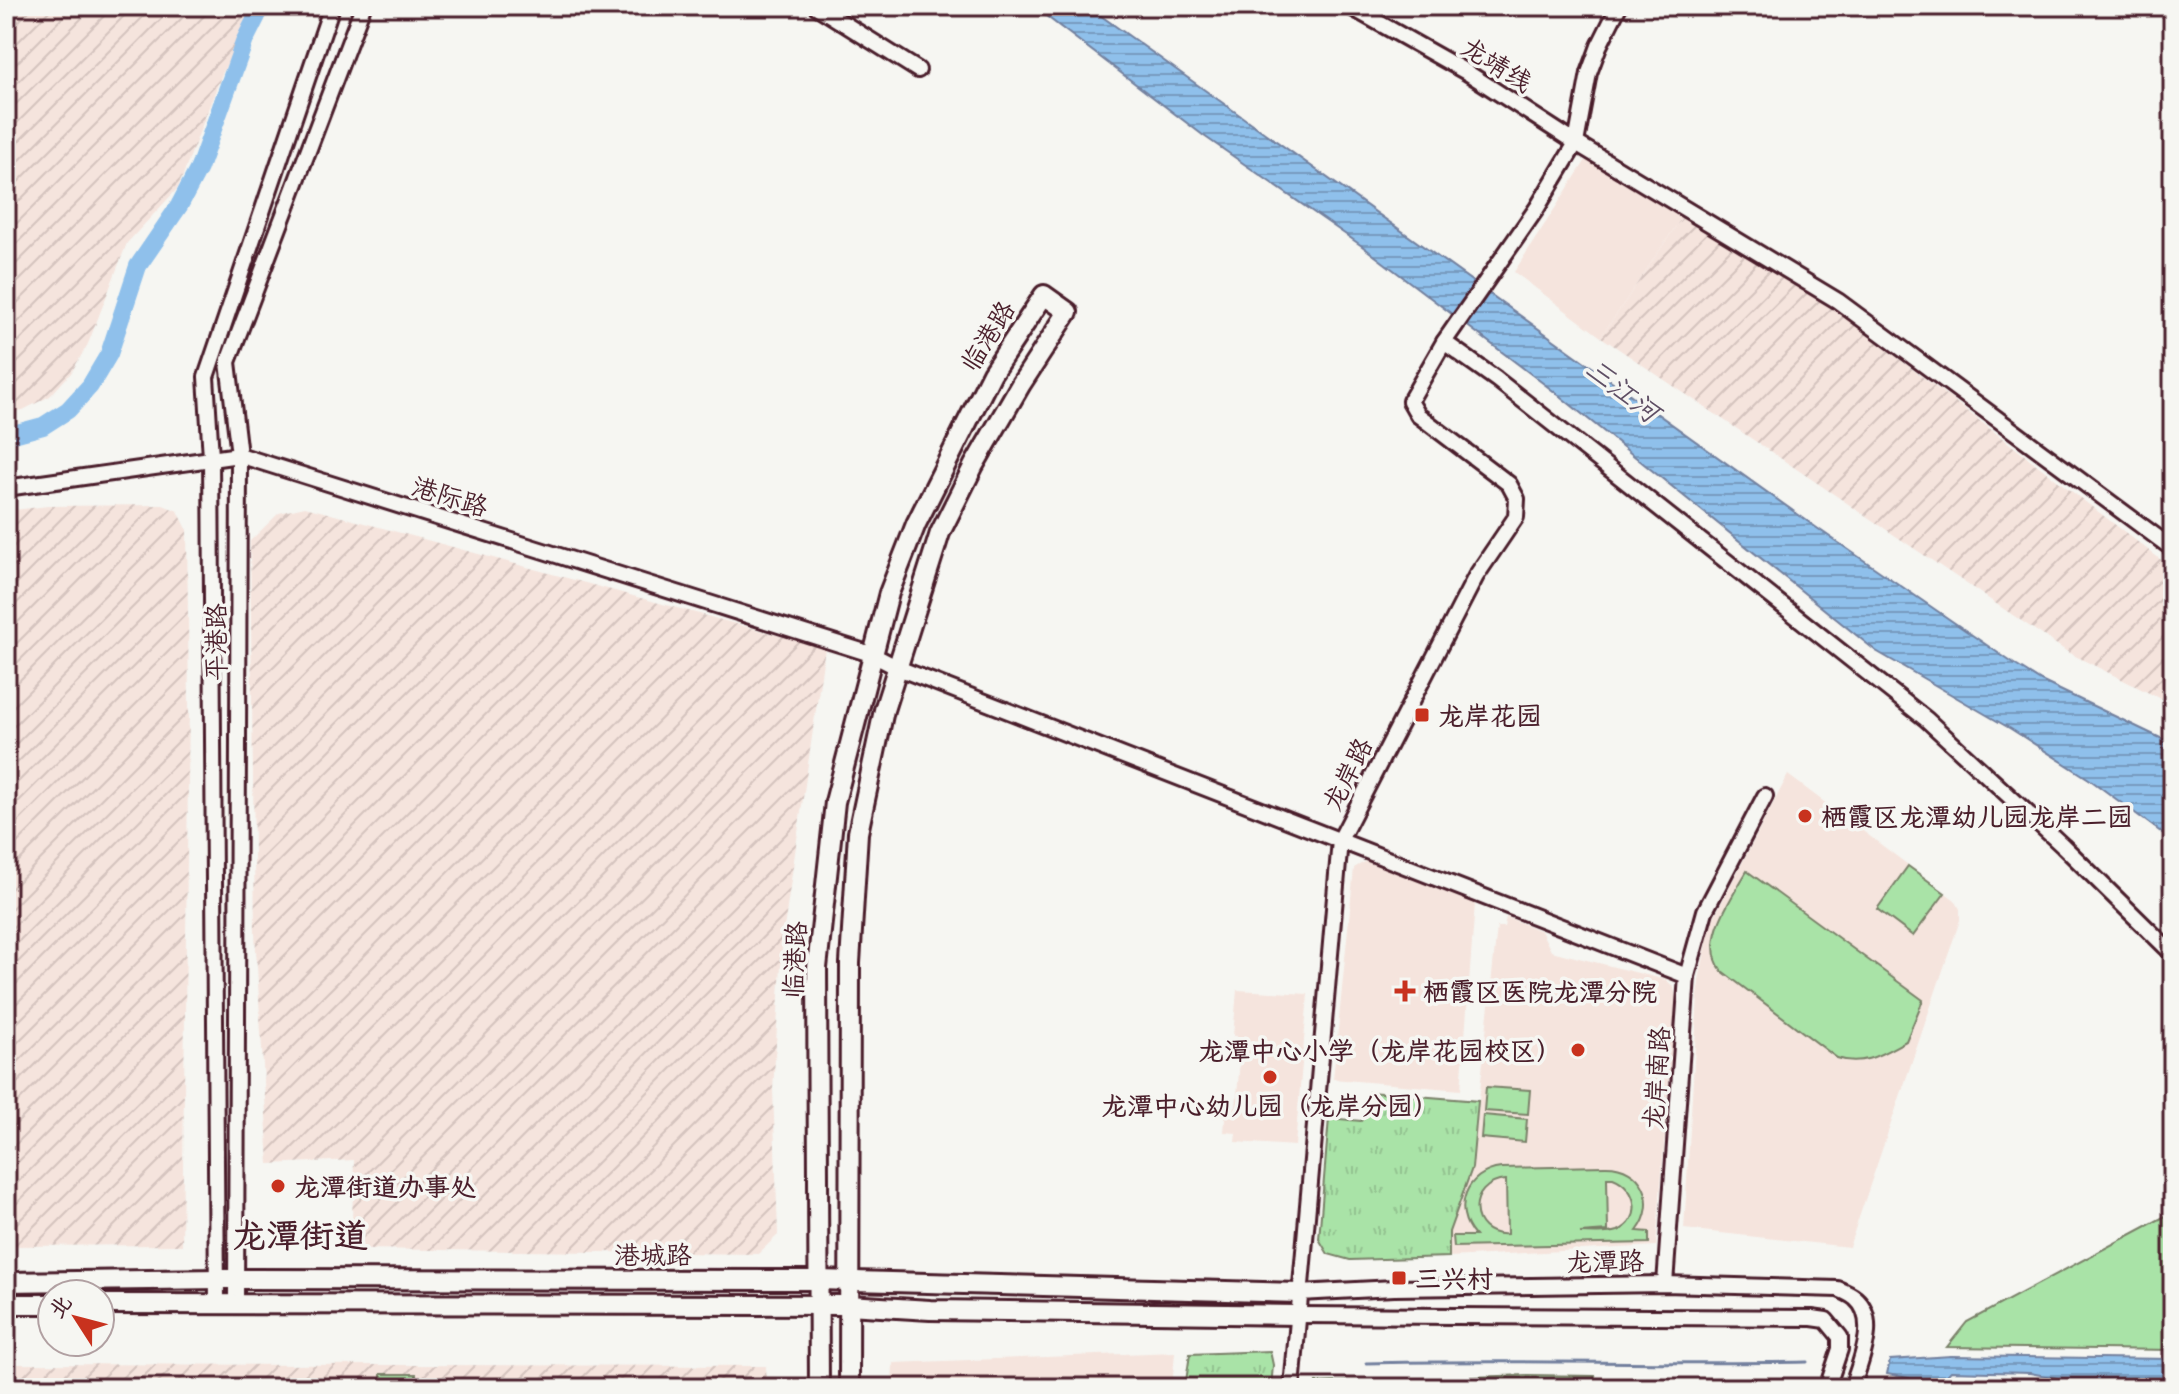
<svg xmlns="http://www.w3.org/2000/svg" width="2179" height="1394" viewBox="0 0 2179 1394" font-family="'Patrick Hand','LXGW WenKai TC',sans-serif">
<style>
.built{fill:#f5e4dd}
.industrial{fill:url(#industrial-furrows)}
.green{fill:#a9e3a7;stroke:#7a8169;stroke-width:2;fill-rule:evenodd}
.park{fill:url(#park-tufts);stroke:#7a8169;stroke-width:2}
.water{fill:url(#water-rules);stroke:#73809e;stroke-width:2}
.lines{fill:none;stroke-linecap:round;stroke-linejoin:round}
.stream{stroke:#73809e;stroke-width:3}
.river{stroke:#8fc0eb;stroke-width:18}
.minor-casing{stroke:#4a1f2b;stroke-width:20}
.major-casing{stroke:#4a1f2b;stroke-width:24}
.minor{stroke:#f6f6f2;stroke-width:14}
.major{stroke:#f6f6f2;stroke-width:18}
.poi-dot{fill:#c8321e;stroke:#f6f6f2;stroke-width:3}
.labels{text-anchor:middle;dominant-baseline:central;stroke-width:7;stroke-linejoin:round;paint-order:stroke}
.street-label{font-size:26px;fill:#4a1f2b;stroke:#f6f6f2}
.poi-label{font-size:26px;font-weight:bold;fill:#4a1f2b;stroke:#f6f6f2;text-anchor:start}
.water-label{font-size:28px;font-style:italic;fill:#5f4f65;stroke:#f6f6f2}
.district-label{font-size:34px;font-weight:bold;fill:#4a1f2b;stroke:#f6f6f2}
</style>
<defs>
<pattern id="industrial-furrows" width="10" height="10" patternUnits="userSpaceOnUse" patternTransform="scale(2)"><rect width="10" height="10" fill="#f5e4dd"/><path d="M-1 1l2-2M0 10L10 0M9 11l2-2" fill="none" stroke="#d4c3be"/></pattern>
<pattern id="park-tufts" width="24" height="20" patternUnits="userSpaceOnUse" patternTransform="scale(2)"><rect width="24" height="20" fill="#a9e3a7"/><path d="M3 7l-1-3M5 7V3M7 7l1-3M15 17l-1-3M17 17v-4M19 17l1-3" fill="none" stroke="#93c290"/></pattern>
<pattern id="water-rules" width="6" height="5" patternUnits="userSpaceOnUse" patternTransform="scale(2)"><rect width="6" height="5" fill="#8fc0eb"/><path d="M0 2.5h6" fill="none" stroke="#779bbf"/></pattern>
</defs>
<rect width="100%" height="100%" fill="#f6f6f2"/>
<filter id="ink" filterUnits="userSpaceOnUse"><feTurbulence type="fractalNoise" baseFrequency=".0125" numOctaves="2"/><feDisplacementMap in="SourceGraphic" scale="16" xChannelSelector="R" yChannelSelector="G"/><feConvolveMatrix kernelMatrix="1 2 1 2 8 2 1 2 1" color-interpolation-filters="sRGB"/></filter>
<g filter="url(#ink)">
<g class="built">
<polygon points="1586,160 1682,217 1601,337 1514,272"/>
<polygon points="1788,775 1955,900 1960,909 1960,920 1849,1247 1684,1229 1699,980 1711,923"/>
<polygon points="1366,861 1475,903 1461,1090 1333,1079 1354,868"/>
<polygon points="1506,917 1541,931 1551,951 1666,980 1674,988 1676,998 1656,1246 1449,1257 1449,1232 1472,1168 1497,927 1504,927"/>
<polygon points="1237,990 1308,994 1295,1146 1235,1142 1236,1133 1224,1132 1226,1107 1236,1107 1241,1048 1236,1047 1237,1036 1233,1036"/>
<polygon points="1175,1352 1172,1388 892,1388 893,1363"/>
</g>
<g class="industrial">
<polygon points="6,6 256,6 221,76 178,188 127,243 88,344 71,373 50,396 23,410 6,412"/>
<polygon points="1682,217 1826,303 2173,569 2173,705 2069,653 1601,337"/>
<polygon points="163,505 178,511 187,529 189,706 182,1245 6,1246 6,511 48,506"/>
<polygon points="305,507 825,648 783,935 773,1089 778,1235 758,1254 355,1249 352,1220 354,1160 269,1164 255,934 250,541 279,513"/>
<polygon points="6,1364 766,1366 767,1388 6,1388"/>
</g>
<g class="green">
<polygon points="1908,866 1945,893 1913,936 1877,909"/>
<path d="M1747 871 1923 1000 1906 1041C1883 1053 1864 1067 1837 1058L1722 971C1699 941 1732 898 1747 871Z"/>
<polygon points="1486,1087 1530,1090 1528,1114 1484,1111"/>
<polygon points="1483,1115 1527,1119 1525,1142 1481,1138"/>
<path d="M1605 1166C1643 1165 1659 1203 1637 1231L1649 1232V1243L1454 1247 1453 1236H1475C1451 1209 1466 1172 1501 1168ZM1613 1178C1637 1187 1644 1220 1618 1231 1607 1235 1592 1233 1580 1233L1608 1231 1607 1178ZM1506 1180 1507 1234C1468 1237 1465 1183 1506 1180Z"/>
<polygon points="2173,1212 2173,1350 1947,1347 1967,1322"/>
<polygon points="381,1374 416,1374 416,1388 316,1388 316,1385 381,1386"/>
</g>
<g class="park">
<polygon points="1369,1092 1478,1101 1472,1168 1449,1232 1449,1257 1350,1260 1328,1254 1319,1239 1329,1118 1361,1121 1367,1114"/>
<polygon points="1270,1351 1273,1365 1271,1388 1185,1388 1190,1354"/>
<polygon points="1527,1375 1595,1376 1591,1388 1316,1388 1316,1383"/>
</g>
<g class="water">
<polygon points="1033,6 1090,8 1817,528 2017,666 2041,681 2173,744 2173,841 2089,779 2011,729 1876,651 1556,393 1362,246 1204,136"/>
<polygon points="1951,1356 2173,1359 2173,1388 2071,1388 2056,1378 2030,1373 1951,1371 1944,1378 1943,1387 1931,1388 1908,1378 1887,1374 1890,1360"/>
</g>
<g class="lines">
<path class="stream" d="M1366 1363C1513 1359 1660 1365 1807 1362"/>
<polyline class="river" points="6,436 43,426 68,410 90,386 109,354 138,266 179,206 199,168 245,40 262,6"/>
<defs>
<g id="minor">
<polyline points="816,6 918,70"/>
<polyline points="1349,6 1468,73 1576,143 1838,301 2173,549"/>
<polyline points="1444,342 1496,379 1926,719 2063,846 2173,954"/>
<polyline points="6,488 239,455 871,654 898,668 1687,976"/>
<polyline points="1665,1284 1687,976 1705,911 1765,796"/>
<path d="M1299 1293 1394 1288 1665 1284 1838 1289C1843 1291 1850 1294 1855 1298 1880 1319 1860 1362 1852 1388"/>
<polyline points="217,1304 211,457 206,377 332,6"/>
<polyline points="236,1304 239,455 228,362 363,6"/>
<polyline points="1297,1315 1812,1318 1826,1320 1840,1337 1840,1349 1827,1388"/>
<polyline points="1292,1388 1340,840 1476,576 1516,517 1517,499 1509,484 1418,415 1410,401 1444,342 1537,208 1576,143 1589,73 1599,46 1619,6"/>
</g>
<g id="major">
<polyline points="6,1282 219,1279 818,1280 1299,1293"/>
<polyline points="6,1304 52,1304"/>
<polyline points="100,1304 848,1305 930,1310 1297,1315"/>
<polyline points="819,1388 817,968 835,802 889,593 916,524 992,373 1044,295 1068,312 1021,384 974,465 940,533 884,710 858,833 850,963 849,1388"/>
</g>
</defs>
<use href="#minor" class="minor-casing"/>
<use href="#major" class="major-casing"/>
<use href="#minor" class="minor"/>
<use href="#major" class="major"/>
</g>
</g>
<g class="poi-dot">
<rect x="1414" y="707" width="16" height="16" rx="4"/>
<circle cx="1805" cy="816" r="8"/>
<path d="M1401 979h8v8h8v8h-8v8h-8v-8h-8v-8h8z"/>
<circle cx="1578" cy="1050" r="8"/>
<circle cx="1270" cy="1077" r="8"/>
<circle cx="278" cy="1186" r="8"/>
<rect x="1391" y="1270" width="16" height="16" rx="4"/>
</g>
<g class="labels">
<g class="street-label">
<text transform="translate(1497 64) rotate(32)">龙靖线</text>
<text transform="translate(987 336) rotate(-58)">临港路</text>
<text transform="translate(450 496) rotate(17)">港际路</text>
<text transform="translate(215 642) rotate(-90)">平港路</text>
<text transform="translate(1347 774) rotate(-63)">龙岸路</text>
<text transform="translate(794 960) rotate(-87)">临港路</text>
<text transform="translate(1656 1078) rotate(-86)">龙岸南路</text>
<text x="653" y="1254">港城路</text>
<text transform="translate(1605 1261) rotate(-1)">龙潭路</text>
</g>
<g class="poi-label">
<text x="1438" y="715">龙岸花园</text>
<text x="1821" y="816">栖霞区龙潭幼儿园龙岸二园</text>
<text x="1423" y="991">栖霞区医院龙潭分院</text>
<text x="1562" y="1050" text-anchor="end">龙潭中心小学（龙岸花园校区）</text>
<text x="1270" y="1105" text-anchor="middle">龙潭中心幼儿园（龙岸分园）</text>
<text x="294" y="1186">龙潭街道办事处</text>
<text x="1415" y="1278">三兴村</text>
</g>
<g class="water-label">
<text transform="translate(1623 390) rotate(38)">三江河</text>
</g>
<g class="district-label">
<text x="300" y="1235">龙潭街道</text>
</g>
</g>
<rect width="2179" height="1394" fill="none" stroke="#f6f6f2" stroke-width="32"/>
<rect x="16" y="16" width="2147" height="1362" fill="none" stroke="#4a1f2b" stroke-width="3" filter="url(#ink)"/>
<g transform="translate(76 1318) rotate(306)"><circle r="38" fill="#f6f6f2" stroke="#b1a0a2" stroke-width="2"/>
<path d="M0-6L14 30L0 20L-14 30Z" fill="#c8321e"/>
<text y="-12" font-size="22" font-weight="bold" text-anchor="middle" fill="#4a1f2b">北</text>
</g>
</svg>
